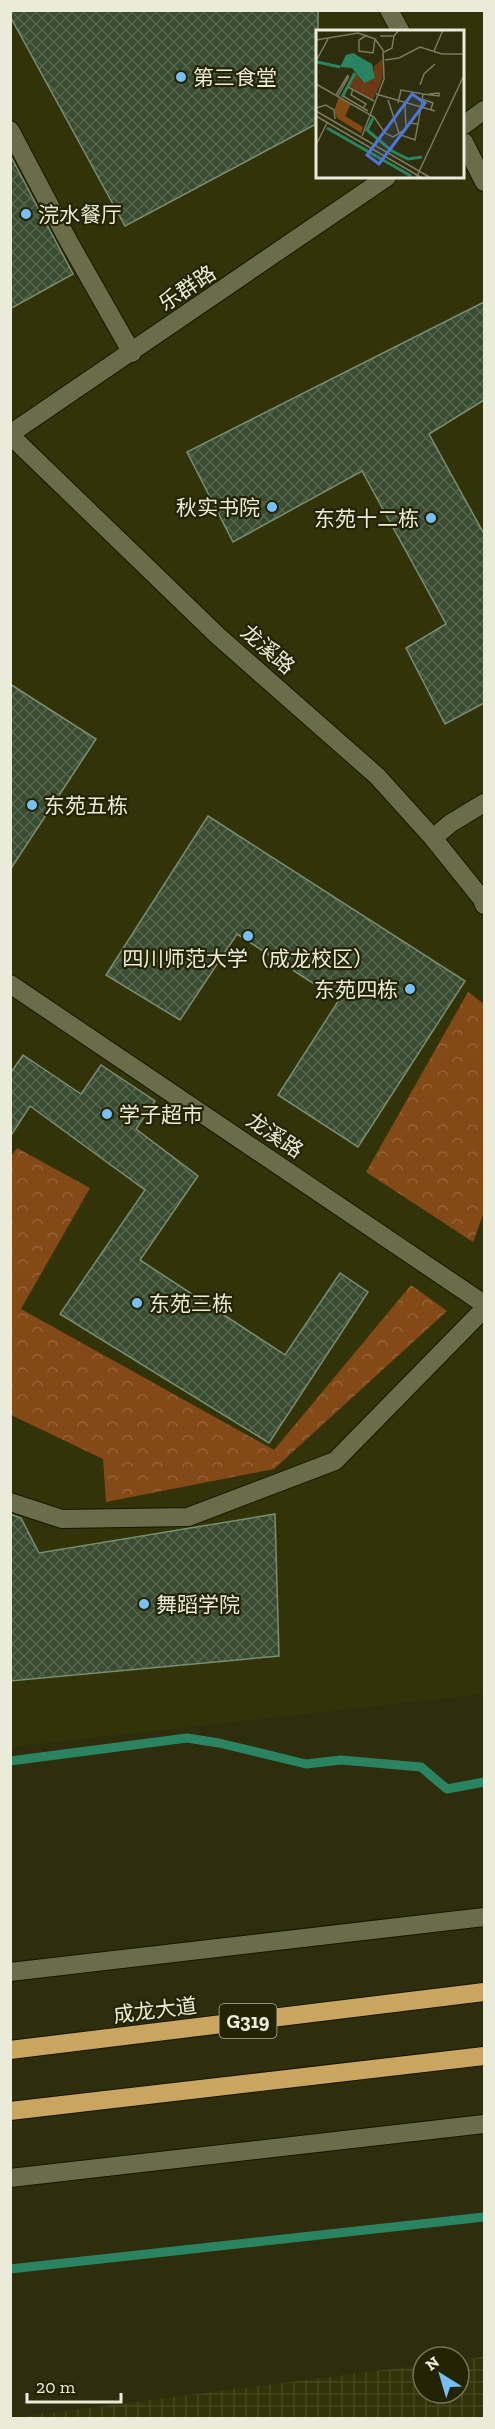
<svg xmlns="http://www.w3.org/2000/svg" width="495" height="2429" viewBox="0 0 495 2429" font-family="'Zilla Slab','Noto Sans SC',serif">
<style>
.built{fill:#333309;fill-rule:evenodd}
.industrial{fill:url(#industrial-grid)}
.forest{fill:url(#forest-crowns)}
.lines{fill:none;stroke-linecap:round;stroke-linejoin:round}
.stream{stroke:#2a8461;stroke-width:9}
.building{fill:url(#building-cross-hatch);stroke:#798e70;stroke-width:1.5}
.minor-casing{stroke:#161600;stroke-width:20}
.highway-casing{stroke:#161600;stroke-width:20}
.minor{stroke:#6b6c4a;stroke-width:18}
.highway{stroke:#c9a560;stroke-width:18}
.poi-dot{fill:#78bff7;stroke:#242404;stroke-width:2}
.labels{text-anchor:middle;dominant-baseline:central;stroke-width:4.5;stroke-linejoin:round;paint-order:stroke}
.shield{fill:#242404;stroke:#afaf98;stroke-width:1.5}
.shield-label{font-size:20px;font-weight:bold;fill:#eaebd8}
.poi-label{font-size:21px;fill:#eaebd8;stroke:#242404;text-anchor:start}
.street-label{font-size:21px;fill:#eaebd8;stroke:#242404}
.inset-river{fill:none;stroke:#2a8461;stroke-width:3}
.inset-road{fill:none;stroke:#797a5f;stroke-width:1.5}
.view{fill:#5075d8;fill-opacity:0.15;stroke:#5075d8;stroke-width:3}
.inset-edge{fill:none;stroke:#eaebd8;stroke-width:3}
</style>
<defs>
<pattern id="industrial-grid" width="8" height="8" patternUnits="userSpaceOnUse" patternTransform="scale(1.5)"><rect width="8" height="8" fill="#333309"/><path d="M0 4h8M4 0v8" fill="none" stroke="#474720"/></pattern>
<pattern id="forest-crowns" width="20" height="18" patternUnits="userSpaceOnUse" patternTransform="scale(1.5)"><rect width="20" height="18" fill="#834916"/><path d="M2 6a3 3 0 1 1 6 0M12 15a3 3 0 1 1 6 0" fill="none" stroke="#956337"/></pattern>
<pattern id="building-cross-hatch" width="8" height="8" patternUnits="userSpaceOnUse" patternTransform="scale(1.5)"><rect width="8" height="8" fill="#394c31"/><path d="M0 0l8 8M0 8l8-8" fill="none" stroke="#56664e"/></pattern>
</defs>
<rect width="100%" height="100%" fill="#2e2e0e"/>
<path class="built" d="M10 11H484V1694L11 1747ZM318 32H464V177H318Z"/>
<polygon class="industrial" points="483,2357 484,2418 11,2418 423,2365 423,2393 459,2393 459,2360"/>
<g class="forest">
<polygon points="468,992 484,1004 484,1212 473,1242 366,1172"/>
<polygon points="17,1148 90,1188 21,1309 274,1450 411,1285 447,1311 274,1469 106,1502 103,1459 11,1415 10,1158"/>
</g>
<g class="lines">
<g class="stream">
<polyline points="10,1761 187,1738 219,1743 306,1764 341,1760 421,1767 447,1789 484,1782"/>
<polyline points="10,2269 484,2217"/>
</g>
</g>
<g class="building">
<polygon points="10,10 318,10 318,123 125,226 10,16"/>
<polygon points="10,155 73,274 10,309"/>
<polygon points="484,302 484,400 429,434 484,534 484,703 445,724 406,648 446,624 362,471 233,542 187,452"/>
<polygon points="10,684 96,739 10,870"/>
<polygon points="208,816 465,981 358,1147 278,1095 339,1000 237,934 180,1020 106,975"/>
<polygon points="23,1055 81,1094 101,1065 155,1101 136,1129 198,1176 140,1260 285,1355 340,1273 368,1292 269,1443 60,1314 145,1190 30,1106 10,1137 10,1074"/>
<polygon points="10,1514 21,1518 39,1553 275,1514 279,1656 10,1681"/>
</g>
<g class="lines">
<defs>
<g id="minor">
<polyline points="389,10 401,32"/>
<polyline points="464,125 484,110"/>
<polyline points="10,130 69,242 132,353"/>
<polyline points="464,142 484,182"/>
<polyline points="10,434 387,177"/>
<polyline points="10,435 218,636 377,776 433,838 482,899 484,905"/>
<polyline points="433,838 451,823 484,803"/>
<polyline points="10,984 484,1304"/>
<polyline points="10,1502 62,1519 188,1517 335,1461 484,1309"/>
<polyline points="10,1972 484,1917"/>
<polyline points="10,2178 484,2124"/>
</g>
<g id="highway">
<polyline points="10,2050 484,1992"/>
<polyline points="10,2111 484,2056"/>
</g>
</defs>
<use href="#minor" class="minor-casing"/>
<use href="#highway" class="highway-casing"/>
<use href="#minor" class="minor"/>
<use href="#highway" class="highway"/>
</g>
<g class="poi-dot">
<circle cx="181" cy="77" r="6"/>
<circle cx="26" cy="214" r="6"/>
<circle cx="272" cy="507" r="6"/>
<circle cx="431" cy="518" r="6"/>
<circle cx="32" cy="805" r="6"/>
<circle cx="248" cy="936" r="6"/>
<circle cx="410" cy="989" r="6"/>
<circle cx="107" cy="1114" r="6"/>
<circle cx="137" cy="1303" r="6"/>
<circle cx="144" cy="1604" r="6"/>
</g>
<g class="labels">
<rect class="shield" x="219.5" y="2004" width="57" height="34" rx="4.5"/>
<g class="shield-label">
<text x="248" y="2021">G319</text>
</g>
<g class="poi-label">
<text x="193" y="77">第三食堂</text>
<text x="38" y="214">浣水餐厅</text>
<text x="260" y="507" text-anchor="end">秋实书院</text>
<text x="419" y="518" text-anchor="end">东苑十二栋</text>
<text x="44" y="805">东苑五栋</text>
<text x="248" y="958" text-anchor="middle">四川师范大学（成龙校区）</text>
<text x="398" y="989" text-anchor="end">东苑四栋</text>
<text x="119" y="1114">学子超市</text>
<text x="149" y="1303">东苑三栋</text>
<text x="156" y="1604">舞蹈学院</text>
</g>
<g class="street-label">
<text transform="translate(187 288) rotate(-34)">乐群路</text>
<text transform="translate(268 649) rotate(41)">龙溪路</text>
<text transform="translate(275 1135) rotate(34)">龙溪路</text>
<text transform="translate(155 2010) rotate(-7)">成龙大道</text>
</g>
</g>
<g transform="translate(316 30)">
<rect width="148" height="148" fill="#2e2e0e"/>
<path d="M23 67 35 74 29 86 47 97 45 103 21 88 18 81Z" fill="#834916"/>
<path d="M68 28 66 50 57 70 33 56 40 43 47 53 58 48V36Z" fill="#6a3b15"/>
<path d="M37 23 56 34 59 48 48 53 36 38 24 37 30 25Z" fill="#2a8461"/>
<path class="inset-river" d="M1 32 24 37M26 67 39 43M57 88 51 100 76 121 92 129 106 127M11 98 95 146"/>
<path class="inset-road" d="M51 5 43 10V21L57 23 59 9M64 6H78L83 0M0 10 42 3 59 9 67 20 68 49 46 106M118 21 127 0M68 22 76 18 78 6M69 30 83 28 104 17 126 24H149M0 31 12 9M0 54 58 87 69 103 77 107 90 99 89 75M104 55 108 44 119 34M32 57 58 71M37 59 35 65 50 74 47 78M60 64 119 81M20 65 32 45M22 66 33 46M27 66 52 81M106 69 117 73 115 79M72 70 84 106M82 73 85 60 107 64 123 66V63L113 64M0 78 10 75 18 80 19 89M0 81 115 148M0 86 106 148M102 94 107 64M85 105 99 110 102 94 92 93M0 115 11 93M100 148 149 43"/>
<path class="view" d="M96 64 109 73 63 134 51 125Z"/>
<rect width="148" height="148" class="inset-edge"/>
</g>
<rect width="495" height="2429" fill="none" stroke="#eaebd8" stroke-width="24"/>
<g transform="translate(441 2375) rotate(323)"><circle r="28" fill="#242404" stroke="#737459" stroke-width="1.5"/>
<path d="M0-4.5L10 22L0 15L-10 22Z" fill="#78bff7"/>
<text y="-9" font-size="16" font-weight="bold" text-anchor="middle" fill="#eaebd8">N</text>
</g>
<path d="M27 2393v9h94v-9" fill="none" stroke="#eaebd8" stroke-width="3"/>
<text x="36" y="2393" font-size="18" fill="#eaebd8" stroke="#242404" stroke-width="4.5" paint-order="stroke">20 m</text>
</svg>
